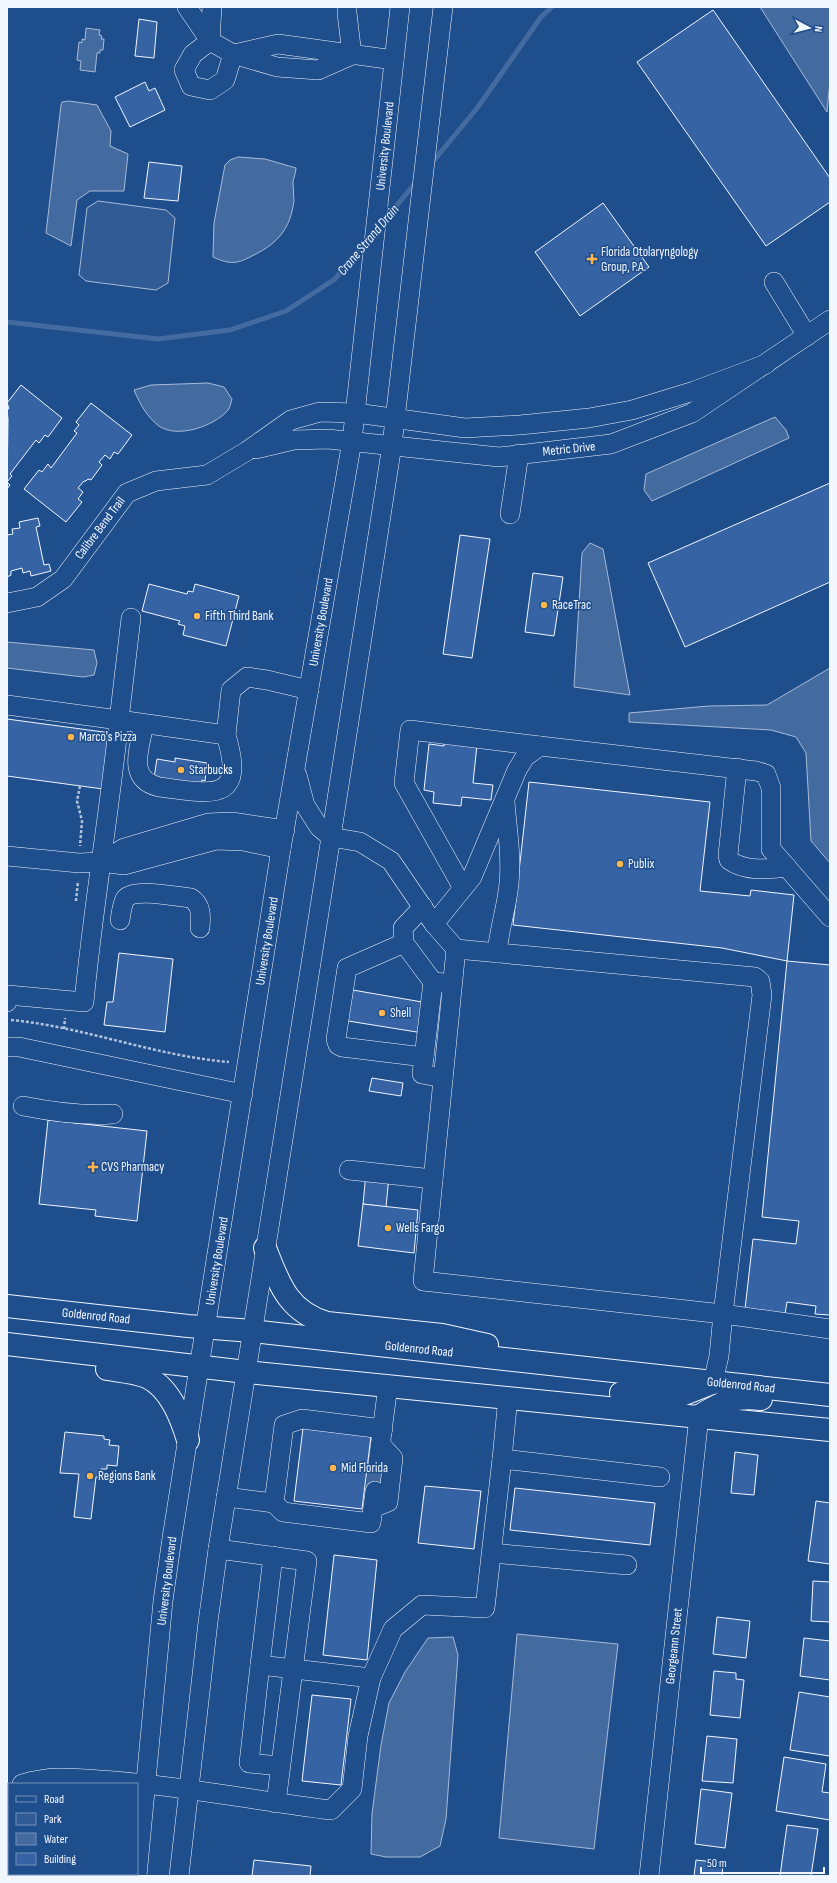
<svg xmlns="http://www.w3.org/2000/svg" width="837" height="1883" viewBox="0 0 837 1883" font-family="'Sofia Sans Condensed',sans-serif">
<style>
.green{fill:#305b95;stroke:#a8bbd7}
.water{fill:#446ba0;stroke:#a8bbd7}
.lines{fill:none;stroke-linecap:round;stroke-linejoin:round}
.stream{stroke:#446ba0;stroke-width:5}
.building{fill:#3563a3;stroke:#f2f6ff}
.minor-tunnel{stroke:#3f679d;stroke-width:19;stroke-dasharray:19 10;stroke-linecap:butt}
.minor-casing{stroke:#f2f6ff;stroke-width:20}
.major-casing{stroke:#f2f6ff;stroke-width:24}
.path{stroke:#b3c4dc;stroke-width:2.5;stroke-dasharray:3 2;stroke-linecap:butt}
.minor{stroke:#1f4e8c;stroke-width:19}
.major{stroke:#1f4e8c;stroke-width:22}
.poi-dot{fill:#ffb74d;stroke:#1f4e8c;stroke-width:1.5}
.labels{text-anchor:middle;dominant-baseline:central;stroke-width:3;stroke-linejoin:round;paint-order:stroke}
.street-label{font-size:13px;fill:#f2f6ff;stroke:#1f4e8c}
.poi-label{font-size:13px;fill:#f2f6ff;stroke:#1f4e8c;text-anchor:start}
.water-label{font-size:14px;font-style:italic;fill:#f2f6ff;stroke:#1f4e8c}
</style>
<rect width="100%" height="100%" fill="#1f4e8c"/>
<polygon class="green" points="98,201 166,210 175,218 168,283 156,290 86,281 79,275 87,208"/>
<g class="water">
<polygon points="760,7 830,7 830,81 827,112"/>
<polygon points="86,28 100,30 99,35 102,36 101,39 104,39 103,50 100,50 100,53 97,53 95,72 80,70 81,61 77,60 79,42 82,43 82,39 85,40"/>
<polygon points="69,101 97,105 111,131 110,146 128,154 124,191 90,191 77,200 71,246 46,233 61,105 62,102"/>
<path d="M238 157 265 159 296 168C296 174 293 178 293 183 293 189 294 195 294 201 290 229 278 243 254 255 237 264 231 265 213 257L214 223 225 165 230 160Z"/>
<path d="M208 383 224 387 232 399C231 402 230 408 228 410 215 426 177 439 159 426 147 417 140 404 134 390L151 385Z"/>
<polygon points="775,417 786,430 789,438 652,501 644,490 646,474"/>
<polygon points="590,543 603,549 630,695 574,687 582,553"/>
<polygon points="7,642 94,650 97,663 94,675 83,677 7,668"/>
<polygon points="830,668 830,863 811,841 806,753 796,737 771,730 629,722 629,713 709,706 767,705"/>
<polygon points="517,1634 618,1644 594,1849 499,1838"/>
<polygon points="453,1637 458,1655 446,1819 440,1846 420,1857 386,1857 371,1854 372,1814 381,1745 389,1703 405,1672 428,1638"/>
<polygon points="9,1819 9,1874 91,1874 91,1876 7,1876 7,1820"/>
</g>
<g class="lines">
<g class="stream">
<polyline points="431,164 478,107 541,17 552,7"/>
<polyline points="382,223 417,181"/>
<polyline points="7,322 158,339 230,330 286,311 335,279 368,239"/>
</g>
</g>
<g class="building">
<polygon points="713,10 830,178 830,202 766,246 637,62"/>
<polygon points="139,19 157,22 154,58 135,56"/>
<polygon points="145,82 149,91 155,88 165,110 130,127 115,97"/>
<polygon points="149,162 182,166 178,201 144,198"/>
<polygon points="603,203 649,267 580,316 535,252"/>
<polygon points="21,385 62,418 48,437 45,435 39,443 36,440 10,474 12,476 7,482 10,485 7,489 8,419 7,411 9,408 7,403"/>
<polygon points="91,403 132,435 118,454 114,452 110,459 105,455 99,462 102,465 91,480 88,479 86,481 84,481 78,488 83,492 78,499 82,502 66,522 24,489 39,470 42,472 48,464 51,468 77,433 74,431 79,425 76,422"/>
<polygon points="830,483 830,582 685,647 648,563"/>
<polygon points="38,518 40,526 36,527 44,565 49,564 51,571 31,576 30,571 23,573 22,568 11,571 11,575 7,577 7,535 13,534 12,529 20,528 19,522"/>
<polygon points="460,535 490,539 472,658 443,654"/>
<polygon points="533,573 563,577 554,636 525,632"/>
<polygon points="149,584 187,594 188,591 193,592 195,584 239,596 226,646 183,635 185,626 178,624 180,621 142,611"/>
<polygon points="7,719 111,733 103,789 7,776"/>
<polygon points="444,741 477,745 473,783 493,785 491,800 462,797 461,806 433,803 434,792 424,790 429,744 444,746"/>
<polygon points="175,758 207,763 205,781 202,780 201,787 154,778 157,759 175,762"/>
<polygon points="529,782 710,802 700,891 750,896 751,890 794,895 787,961 722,948 513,925"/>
<polygon points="119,953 173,959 165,1032 104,1025 107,1002 113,1002"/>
<polygon points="787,961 830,965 830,1315 815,1314 816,1306 787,1302 785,1314 745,1309 753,1239 796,1244 799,1221 762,1217"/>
<polygon points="347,989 428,1003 423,1033 342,1020"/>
<polygon points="372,1078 403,1083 401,1096 369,1091"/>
<polygon points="48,1120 147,1131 137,1221 95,1216 96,1210 39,1204"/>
<polygon points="367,1163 390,1166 386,1207 363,1204"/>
<polygon points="363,1204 418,1210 414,1253 358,1246"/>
<polygon points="303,1428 371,1436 362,1509 294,1501"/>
<polygon points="65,1432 104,1436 104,1439 110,1440 109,1445 119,1446 117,1466 107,1465 107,1469 101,1469 100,1477 96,1477 91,1519 74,1517 79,1474 60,1473"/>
<polygon points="735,1452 758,1455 754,1495 731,1493"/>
<polygon points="425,1486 481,1491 474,1549 418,1543"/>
<polygon points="515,1488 655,1503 650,1545 510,1530"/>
<polygon points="816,1501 830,1503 830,1564 808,1561"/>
<polygon points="334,1555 377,1560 367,1660 323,1655"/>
<polygon points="813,1581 830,1582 830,1622 811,1621"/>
<polygon points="717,1617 750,1621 746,1658 713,1654"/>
<polygon points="804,1638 830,1641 830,1680 800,1676"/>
<polygon points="714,1671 736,1673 736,1679 744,1680 740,1718 710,1715"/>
<polygon points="799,1692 830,1697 830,1756 790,1750"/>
<polygon points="312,1695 351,1699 341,1785 302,1781"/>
<polygon points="707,1736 737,1739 733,1783 702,1781"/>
<polygon points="784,1757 826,1764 822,1792 830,1793 830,1820 776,1811"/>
<polygon points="701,1789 732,1793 725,1848 695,1844"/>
<polygon points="787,1825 818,1829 811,1876 780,1876"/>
<polygon points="254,1860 311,1866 310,1876 252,1876"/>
<polygon points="696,1860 723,1863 722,1876 694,1876"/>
</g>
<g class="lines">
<polyline class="minor-tunnel" points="375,1491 378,1463"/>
<defs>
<g id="minor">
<polyline points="187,7 210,41 233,54 277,67 318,70 352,55"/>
<polyline points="212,7 210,41 193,54 184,70 191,86 210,90 225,80 233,54"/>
<polyline points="347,7 347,13 352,55"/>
<polyline points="234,54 278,44 394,60"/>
<polyline points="774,282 807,336"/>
<polyline points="256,449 294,440 328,439 499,457 611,444 692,413 830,320"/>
<polyline points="510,514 519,454"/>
<polyline points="7,603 37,597 63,579 127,493 156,481 207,475 247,451 291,420 320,412 356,413 465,428 520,425 589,418 632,410 694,391 766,364"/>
<polyline points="131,618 119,720 226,735 231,690 247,677 267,680 309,690"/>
<path d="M7 705 119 720C109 815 93 908 84 1002L8 995 7 1002"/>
<path d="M144 724C140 748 126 779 159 787 210 793 247 805 226 735"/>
<path d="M737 768 728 855 729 860C745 872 768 869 787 867"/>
<polyline points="297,775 305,805 319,827 331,837 360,842 391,861 434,924 456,949 755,977 760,981 762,995 723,1314 423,1281 456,949"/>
<polyline points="7,856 79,863 101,862 124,865 216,840 243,841 281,849"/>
<polyline points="101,862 124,848 208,823 232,822 285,830"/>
<polyline points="463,888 404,783 410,730 540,746"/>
<polyline points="423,907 403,928 404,943 433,982 445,983"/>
<path d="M120 920C121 914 122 905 125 899 132 887 178 897 191 898 202 905 201 917 200 928"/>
<polyline points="434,924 472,877 517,770 525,757 540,746 756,771 766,774 771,788 771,849 830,917"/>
<polyline points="404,943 347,968 336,1039 338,1045 342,1047 424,1057"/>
<path d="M497 953C499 929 507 907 509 883 512 856 507 829 505 802"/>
<polyline points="433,982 422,1074 443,1078"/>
<polyline points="7,1047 19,1047 243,1094"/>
<path d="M23 1106C53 1112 83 1116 113 1114"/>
<polyline points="349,1170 433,1179"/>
<polyline points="713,1382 719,1356 723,1314 830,1329"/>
<polyline points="502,1459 508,1397"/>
<polyline points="378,1463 388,1385"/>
<polyline points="226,1497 274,1503 283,1512 371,1523 375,1491"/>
<polyline points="274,1503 284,1425 302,1419 383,1429"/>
<polyline points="373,1508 388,1502 393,1458 381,1445"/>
<polyline points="218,1549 307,1561 276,1803"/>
<polyline points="492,1553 627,1565"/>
<polyline points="273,1556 260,1665 371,1678"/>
<polyline points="260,1665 249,1763 280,1766"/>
<path d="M22 1784C54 1774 81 1779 115 1781 187 1787 259 1801 331 1810L352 1789 358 1736 371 1678 393 1629 422 1605 485 1608 502 1459 660 1477"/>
<polyline points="137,1876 163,1601 172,1538 281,849 352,441 400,7"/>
<polyline points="179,1876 208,1622 218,1549 331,837 392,445 443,7"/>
<polyline points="649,1876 699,1416"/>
</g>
<g id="major">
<path d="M265 1248C279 1283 287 1311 327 1323L442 1335 487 1345"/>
<polyline points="7,1306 188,1326 252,1331 830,1395"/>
<polyline points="7,1344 246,1372 830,1430"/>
<path d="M107 1369C120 1371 135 1372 147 1377 170 1388 181 1417 188 1440"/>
<polyline points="621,1393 679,1396 712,1383"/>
<path d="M699 1416C722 1402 734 1396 761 1399"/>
</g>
</defs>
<use href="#minor" class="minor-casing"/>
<use href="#major" class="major-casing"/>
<g class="path">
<polyline points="80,786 77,801 82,821 80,846"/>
<polyline points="76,901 78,881"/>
<path d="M11 1020C85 1027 155 1056 229 1062"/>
<polyline points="64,1029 65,1018"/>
</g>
<use href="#minor" class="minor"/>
<use href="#major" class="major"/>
</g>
<g class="poi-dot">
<path d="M590 253h4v4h4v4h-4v4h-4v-4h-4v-4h4z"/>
<circle cx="544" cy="605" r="4"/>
<circle cx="197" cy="616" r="4"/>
<circle cx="71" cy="737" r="4"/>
<circle cx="181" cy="770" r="4"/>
<circle cx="620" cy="864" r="4"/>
<circle cx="382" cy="1013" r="4"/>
<path d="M91 1161h4v4h4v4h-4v4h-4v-4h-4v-4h4z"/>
<circle cx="388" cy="1228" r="4"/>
<circle cx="333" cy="1468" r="4"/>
<circle cx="90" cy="1476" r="4"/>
</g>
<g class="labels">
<g class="street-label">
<text transform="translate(385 146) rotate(-84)">University Boulevard</text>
<text transform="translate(569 449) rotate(-6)">Metric Drive</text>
<text transform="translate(100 528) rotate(-53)">Calibre Bend Trail</text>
<text transform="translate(321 622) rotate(-80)">University Boulevard</text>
<text transform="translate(267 941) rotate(-81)">University Boulevard</text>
<text transform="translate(217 1261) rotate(-81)">University Boulevard</text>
<text transform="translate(96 1316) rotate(6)">Goldenrod Road</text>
<text transform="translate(419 1349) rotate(6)">Goldenrod Road</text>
<text transform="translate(741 1385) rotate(6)">Goldenrod Road</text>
<text transform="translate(167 1581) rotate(-83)">University Boulevard</text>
<text transform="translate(674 1646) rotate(-84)">Georgeann Street</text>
</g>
<g class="poi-label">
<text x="601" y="252">Florida Otolaryngology<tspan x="601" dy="15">Group, P.A.</tspan></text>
<text x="552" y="605">RaceTrac</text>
<text x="205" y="616">Fifth Third Bank</text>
<text x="79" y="737">Marco's Pizza</text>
<text x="189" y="770">Starbucks</text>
<text x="628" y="864">Publix</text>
<text x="390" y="1013">Shell</text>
<text x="101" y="1167">CVS Pharmacy</text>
<text x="396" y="1228">Wells Fargo</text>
<text x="341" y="1468">Mid Florida</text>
<text x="98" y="1476">Regions Bank</text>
</g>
<g class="water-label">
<text transform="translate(368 240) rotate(-50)">Crane Strand Drain</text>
</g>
</g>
<rect width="837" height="1883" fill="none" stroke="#f2f6ff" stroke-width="16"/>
<rect x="8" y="1783" width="130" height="92" fill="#1f4e8c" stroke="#7391ba"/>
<rect x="16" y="1796" width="20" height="6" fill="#1f4e8c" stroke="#7391ba"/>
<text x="44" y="1803" font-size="12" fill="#f2f6ff">Road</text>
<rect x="16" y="1813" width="20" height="12" fill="#305b95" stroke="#7391ba"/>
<text x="44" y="1823" font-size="12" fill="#f2f6ff">Park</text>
<rect x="16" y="1833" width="20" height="12" fill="#446ba0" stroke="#7391ba"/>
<text x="44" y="1843" font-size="12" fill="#f2f6ff">Water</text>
<rect x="16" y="1853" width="20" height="12" fill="#3563a3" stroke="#7391ba"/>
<text x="44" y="1863" font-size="12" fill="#f2f6ff">Building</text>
<g transform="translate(809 28) rotate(97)" stroke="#1f4e8c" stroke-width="3" paint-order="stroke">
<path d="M0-3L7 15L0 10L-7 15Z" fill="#f2f6ff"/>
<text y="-6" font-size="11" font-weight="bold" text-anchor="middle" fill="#f2f6ff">N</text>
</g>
<path d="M701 1867v6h123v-6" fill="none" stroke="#f2f6ff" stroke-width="2"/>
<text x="707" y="1867" font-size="12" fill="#f2f6ff" stroke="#1f4e8c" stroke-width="3" paint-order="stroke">50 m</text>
</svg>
